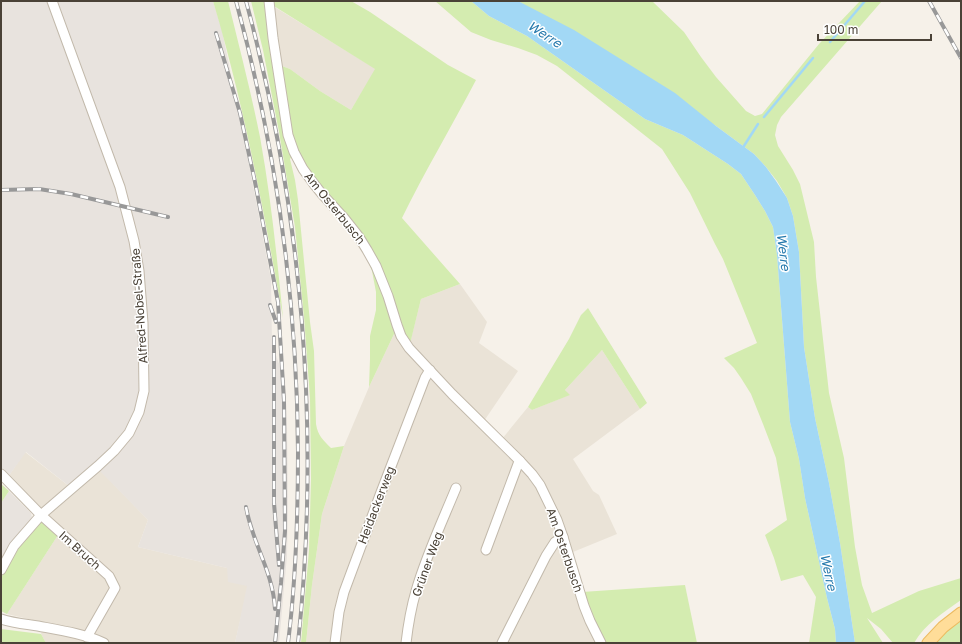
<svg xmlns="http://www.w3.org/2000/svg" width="962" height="644" viewBox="0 0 962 644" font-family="'Golos Text',sans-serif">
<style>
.residential{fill:#eae3d7}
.industrial{fill:#e8e3de}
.green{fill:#d4ecb0;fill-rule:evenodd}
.water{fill:#a2d8f5}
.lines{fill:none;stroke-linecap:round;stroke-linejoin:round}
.stream{stroke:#a2d8f5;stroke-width:2.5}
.minor-casing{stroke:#c2b9ab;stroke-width:11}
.major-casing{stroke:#ecbb61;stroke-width:13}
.minor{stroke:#fff;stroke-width:9}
.major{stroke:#fd9;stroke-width:11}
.rail-casing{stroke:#989898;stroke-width:4}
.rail{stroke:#fff;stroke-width:2.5;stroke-dasharray:8;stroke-linecap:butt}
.labels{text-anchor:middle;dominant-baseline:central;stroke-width:3;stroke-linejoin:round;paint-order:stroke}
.street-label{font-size:12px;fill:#4a4237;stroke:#fff}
.water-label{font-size:13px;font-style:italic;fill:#267aad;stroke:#fff}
</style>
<rect width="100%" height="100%" fill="#f6f1e9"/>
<g class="residential">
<polygon points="268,3 376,69 351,110 320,91 290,69 274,63"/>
<polygon points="460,284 487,322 479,343 518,371 484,421 502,439 528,407 532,410 569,395 565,390 602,350 640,409 573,459 593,491 599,495 617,534 573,552 582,592 604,643 306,643 312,585 322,514 344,446 369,387 394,334 410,343 421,299"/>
<polygon points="25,452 74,490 98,468 148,520 138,547 227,568 248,586 235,643 46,643 41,634 45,623 7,614 58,535 8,477"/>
</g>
<g class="industrial">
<polygon points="1,1 213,1 222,30 246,149 271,279 272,344 285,381 287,425 288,509 287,556 279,643 235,643 247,586 228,582 227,568 138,547 148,520 98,469 74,490 26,452 8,477 1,471"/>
<polygon points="9,491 31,513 32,518 1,562 1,503"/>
</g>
<g class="green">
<path d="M213 1H228C239 46 251 92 260 137 271 197 277 258 283 318 264 212 244 105 213 1Z"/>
<path d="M251 1H351L370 12 448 65 476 80C452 126 425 171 402 218L460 284 421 299 410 344 394 334 369 387 370 359V336L376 310V292L372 271 365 254 355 239 292 156 290 159 295 180 298 200 310 322 314 351 316 424C318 436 323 440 331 448L344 446 322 514 312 585 306 643H301L309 550 311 479 310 398 304 317 295 227 279 132 263 50ZM269 3 375 69 351 110 320 91 290 69 274 63Z"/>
<polygon points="435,1 471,1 489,16 527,36 645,119 683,135 728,164 741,174 755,195 765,211 773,227 777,255 790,422 799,459 805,498 827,598 835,629 836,643 809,643 816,597 803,575 781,581 774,558 765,535 787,520 776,458 763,424 751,394 741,378 734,368 724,358 757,343 723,259 715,244 690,193 662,149 557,66 537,55 518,48 491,40 471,32"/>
<path d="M518 1H652L684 32 701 57 716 77 746 111 755 116 762 114 819 44 860 1H882L781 117 777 125 775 135 778 146 793 170 800 184 814 242 816 277 829 393 844 458 855 547 862 585 872 613 919 591 961 578V600C943 613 925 624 914 643H893L881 629 867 618 883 643H855L840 543 829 483 815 418 804 347 799 252 793 216 787 198 777 181 766 167 754 154 716 126Z"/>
<polygon points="588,308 647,403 640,409 602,350 565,390 570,395 532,410 528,407 569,339 581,315"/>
<polygon points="1,484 9,491 1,503"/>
<polygon points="41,520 58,535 7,614 1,611 1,578 16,550"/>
<polygon points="685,585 697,643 604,643 582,592"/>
<polygon points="961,619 961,643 935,643 955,623"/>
<polygon points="1,629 41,634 46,643 1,643"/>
</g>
<polygon class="water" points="471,1 518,1 574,30 675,93 716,126 754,154 766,167 776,181 787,198 793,216 799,252 804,347 815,418 829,483 840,543 855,643 836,643 835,629 827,598 805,498 799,459 790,422 777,255 773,227 765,211 755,195 741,174 728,164 683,135 645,119 527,36 489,16"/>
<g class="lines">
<g class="stream">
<polyline points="830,42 865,1"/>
<polyline points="764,117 813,58"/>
<polyline points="742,149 758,124"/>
</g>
<defs>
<g id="minor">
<polyline points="269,1 273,38 288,135 294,152 303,169 314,184 322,194 344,218 359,237 367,250 376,266 388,296 397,325 401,336 409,348 452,394 520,461 532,474 540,485 557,520 563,537 584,606 590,621 601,643"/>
<polyline points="1,474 41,515 109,576 115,588 87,637"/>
<polyline points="486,550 518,464 520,461"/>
<polyline points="1,570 14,546 41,515 98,466 114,451 129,433 139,412 144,391 143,323 139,271 134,241 120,187 52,1"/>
<path d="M1 619C13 623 25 624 38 626 59 630 85 634 104 643"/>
<polyline points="335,643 339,612 344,592 380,495 425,378 430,370"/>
<path d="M406 643C408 626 411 608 416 591 426 556 442 522 456 488"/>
<polyline points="502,643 546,556 555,542 563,537"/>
</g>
<polyline id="major" points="928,643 943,627 961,613"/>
</defs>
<use href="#minor" class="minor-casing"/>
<use href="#major" class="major-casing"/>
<use href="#minor" class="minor"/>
<use href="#major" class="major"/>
<defs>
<g id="rail">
<path d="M236 1C276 148 297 299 298 451 298 515 296 580 288 643"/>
<path d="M246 1C302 209 321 428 298 643"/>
<polyline points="929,1 961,58"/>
<polyline points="216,33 240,113 255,182 278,302 284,401 285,531 281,583 275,643"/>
<polyline points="1,190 39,189 71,194 168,217"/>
<polyline points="270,305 276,322"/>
<polyline points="274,337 274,503 279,565"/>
<path d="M246 507C252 543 273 571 275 609"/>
</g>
</defs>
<use href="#rail" class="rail-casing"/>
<use href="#rail" class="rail"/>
</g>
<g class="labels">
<g class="street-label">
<text transform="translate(335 208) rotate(51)">Am Osterbusch</text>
<text transform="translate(139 306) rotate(-94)">Alfred-Nobel-Straße</text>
<text transform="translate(376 505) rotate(-69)">Heidackerweg</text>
<text transform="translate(80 550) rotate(42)">Im Bruch</text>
<text transform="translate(565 550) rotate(71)">Am Osterbusch</text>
<text transform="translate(427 564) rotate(-70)">Grüner Weg</text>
</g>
<g class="water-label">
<text transform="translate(545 34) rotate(33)">Werre</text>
<text transform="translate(784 252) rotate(83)">Werre</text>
<text transform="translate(829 572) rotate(78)">Werre</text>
</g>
</g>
<rect width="962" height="644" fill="none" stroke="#4a4237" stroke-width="4"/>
<path d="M818 34v6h113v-6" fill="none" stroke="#4a4237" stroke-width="2"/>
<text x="824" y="34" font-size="12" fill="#4a4237" stroke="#ffffff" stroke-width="3" paint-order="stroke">100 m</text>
</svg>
